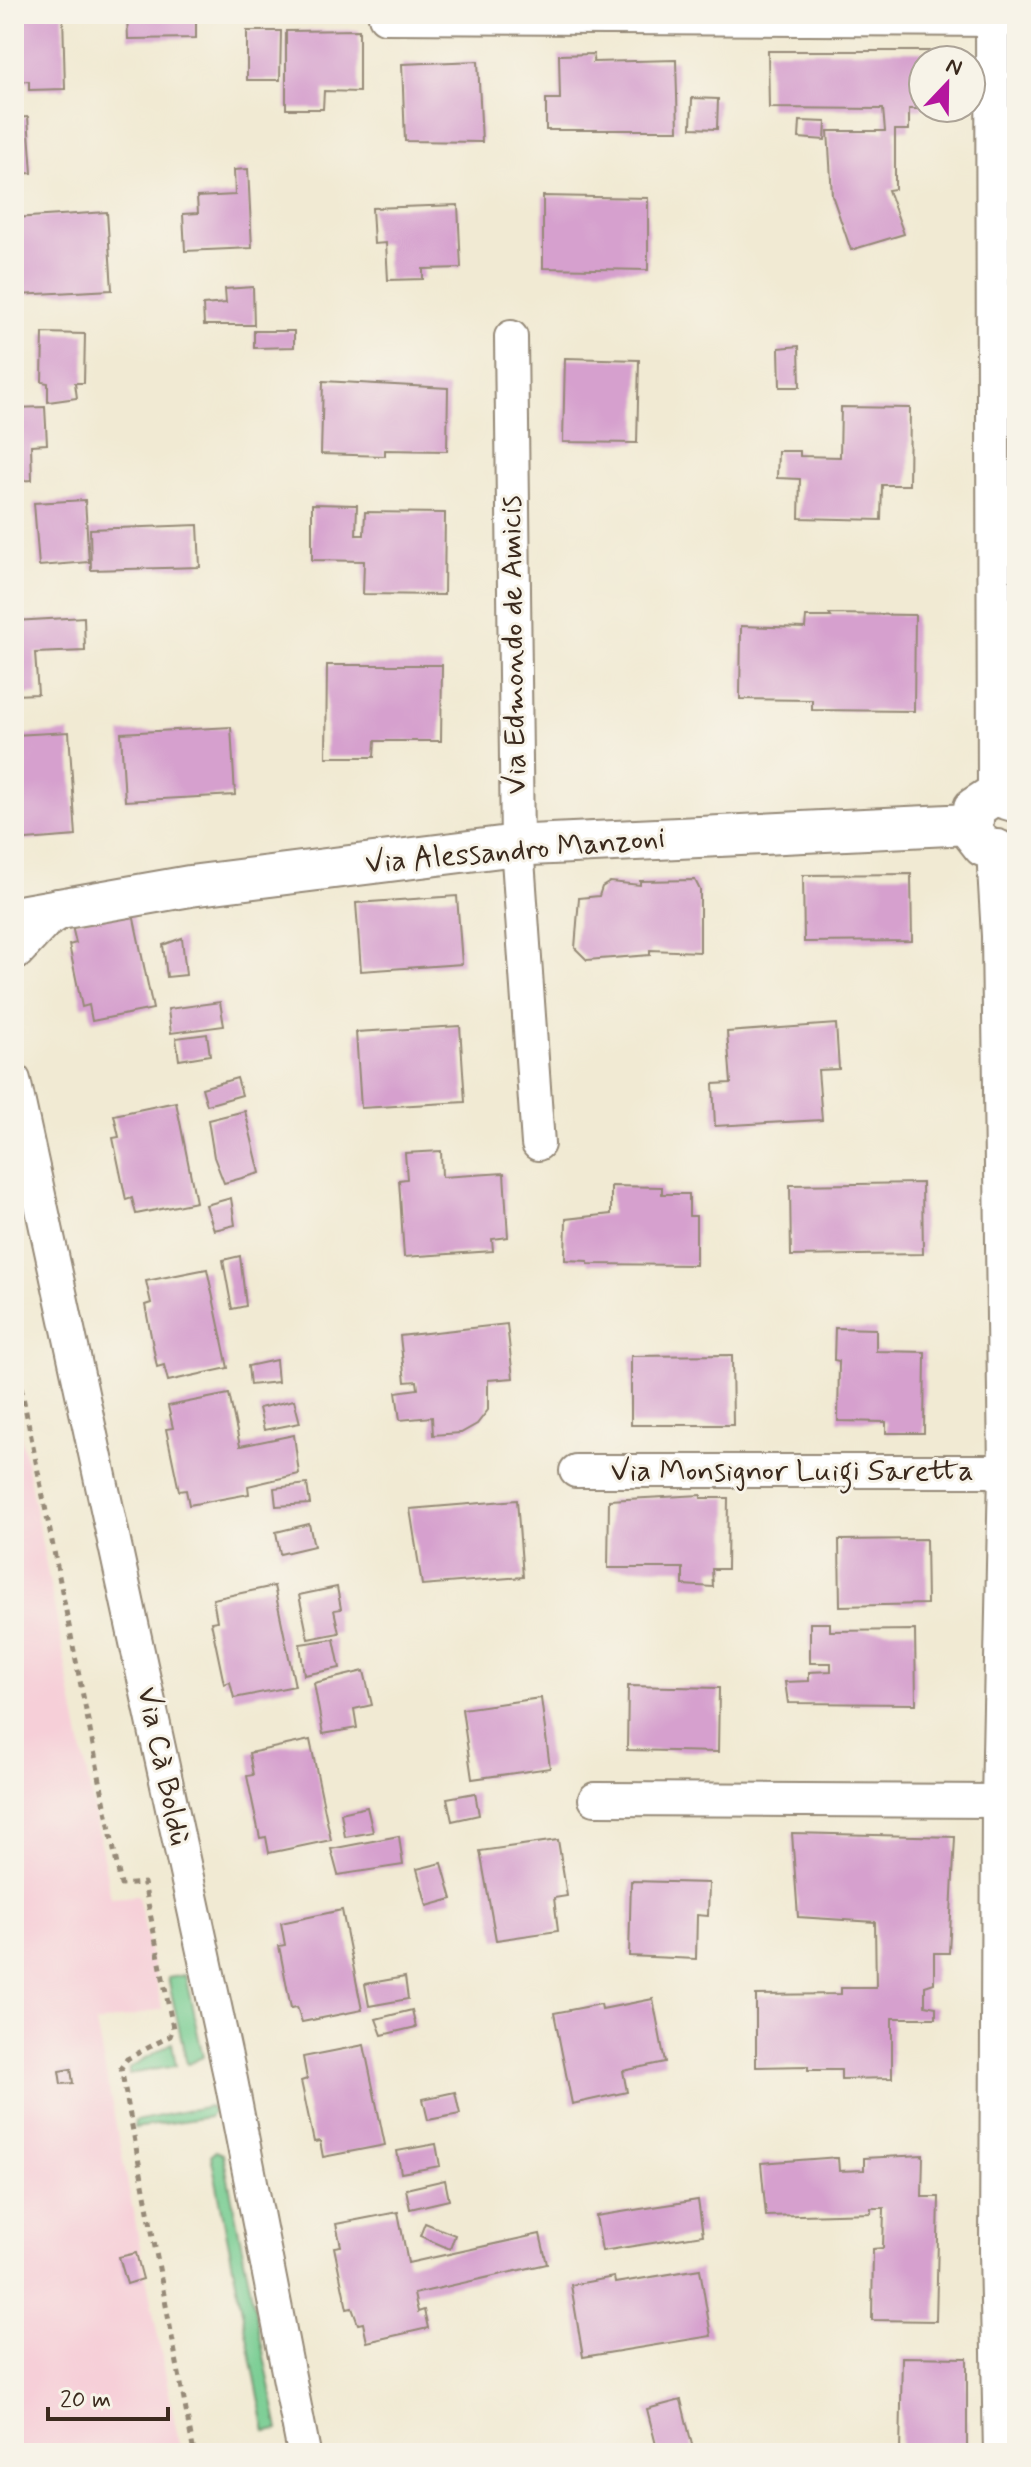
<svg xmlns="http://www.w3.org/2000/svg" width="1031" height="2467" viewBox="0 0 1031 2467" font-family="Mynerve,sans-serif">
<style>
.built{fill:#f6cfd8}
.green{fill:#76cc91;stroke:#587b58;stroke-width:2}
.building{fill:#d6a0ce}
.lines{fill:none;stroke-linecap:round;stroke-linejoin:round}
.minor-casing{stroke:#968a78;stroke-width:36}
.tertiary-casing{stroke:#968a78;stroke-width:44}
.path{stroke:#968a78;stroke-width:5;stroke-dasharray:6 6;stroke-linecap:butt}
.minor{stroke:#fff;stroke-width:32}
.tertiary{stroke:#fff;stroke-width:40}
.labels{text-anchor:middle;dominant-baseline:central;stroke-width:6;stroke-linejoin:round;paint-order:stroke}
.street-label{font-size:30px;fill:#3b2a1e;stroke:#f7f3e8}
</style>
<rect width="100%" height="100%" fill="#f7f3e8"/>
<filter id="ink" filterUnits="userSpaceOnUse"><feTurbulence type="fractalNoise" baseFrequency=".0125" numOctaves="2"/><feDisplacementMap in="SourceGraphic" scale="16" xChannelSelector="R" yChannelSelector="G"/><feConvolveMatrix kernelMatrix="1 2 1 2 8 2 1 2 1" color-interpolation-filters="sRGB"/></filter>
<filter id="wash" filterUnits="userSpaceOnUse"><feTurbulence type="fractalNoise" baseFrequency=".006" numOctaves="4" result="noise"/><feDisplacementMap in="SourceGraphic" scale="32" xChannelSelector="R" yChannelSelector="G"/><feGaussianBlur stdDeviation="1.8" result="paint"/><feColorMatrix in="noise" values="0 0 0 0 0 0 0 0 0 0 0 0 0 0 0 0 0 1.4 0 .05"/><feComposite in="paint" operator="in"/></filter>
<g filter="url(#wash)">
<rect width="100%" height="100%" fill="#f1ead3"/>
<polygon class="built" points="14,1400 111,1898 138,1896 162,2009 96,2024 181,2453 14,2453"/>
<g class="green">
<polygon points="185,1975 203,2057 187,2064 168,1978"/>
<polygon points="172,2043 176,2066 129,2074 129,2068"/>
<polygon points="209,2106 213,2112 209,2117 134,2128 135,2121"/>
<polygon points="216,2151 223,2154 279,2430 266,2432 211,2155"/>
</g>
<g id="blocks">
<g class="building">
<polygon points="14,14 63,14 65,89 29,90 29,81 14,82"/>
<polygon points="127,14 196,14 196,38 128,39"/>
<polygon points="359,30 359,92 324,91 323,109 286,109 286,31"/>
<polygon points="247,31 281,31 280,80 247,80"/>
<polygon points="768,51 929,51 929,60 923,60 923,109 909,109 909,130 895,130 895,189 888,190 904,234 851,250 832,195 828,131 885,131 883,109 769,108"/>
<polygon points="594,54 593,62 676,60 678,130 546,130 546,99 560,99 559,55"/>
<polygon points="478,61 482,142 405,141 402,64"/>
<polygon points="692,98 718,99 717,129 691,128"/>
<polygon points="28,117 32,173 14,174 14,118"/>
<polygon points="800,121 826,122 825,140 799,138"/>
<polygon points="248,169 252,248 185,251 183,214 198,213 197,197 235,195 234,170"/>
<polygon points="543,196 648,198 648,270 543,268"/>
<polygon points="458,205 461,268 423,269 423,279 388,280 386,243 374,244 372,208"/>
<polygon points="107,212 112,290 18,295 18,288 14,288 14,218"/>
<polygon points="253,287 254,325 204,325 203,305 226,303 225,289"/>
<polygon points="254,331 294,331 294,347 254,348"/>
<polygon points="43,333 85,334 84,383 75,383 77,398 48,402 48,383 42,382"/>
<polygon points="14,334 18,334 22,399 14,400"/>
<polygon points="799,346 800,387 780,387 779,348"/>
<polygon points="565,358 639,360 637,443 563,442"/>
<polygon points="323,381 448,388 447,451 385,450 385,456 321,454"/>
<polygon points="45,407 47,444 31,445 32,480 14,481 14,408"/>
<polygon points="841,407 910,408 909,485 882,485 881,520 799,518 800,479 777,478 778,451 800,451 800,456 840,457"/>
<polygon points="85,500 89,562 39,566 34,503"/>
<polygon points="312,504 357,505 356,535 364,535 365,512 445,513 444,595 363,594 364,561 312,560"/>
<polygon points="198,525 200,567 91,570 90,529"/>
<polygon points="829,614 915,615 914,711 812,710 812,700 740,699 741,626 805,628 806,617 831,617"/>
<polygon points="84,617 85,651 35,653 38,694 14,695 14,621"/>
<polygon points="327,665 442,665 441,741 375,741 374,757 326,757"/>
<polygon points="231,727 235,795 125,801 121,733"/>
<polygon points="69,732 76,836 14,841 14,735"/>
<polygon points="911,874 912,941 804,942 803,875"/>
<polygon points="695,880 700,890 700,952 650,950 650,955 587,960 575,948 579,898 599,896 602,887 610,882 640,885 640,881"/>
<polygon points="457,896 462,964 361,971 356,903"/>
<polygon points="132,909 153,1009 92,1021 89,1005 82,1007 69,945 76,943 71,922"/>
<polygon points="182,938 186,975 167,977 163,945"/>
<polygon points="220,1002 224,1026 171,1033 168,1009"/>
<polygon points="836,1024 839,1069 818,1070 822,1120 715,1126 713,1084 731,1083 727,1032"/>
<polygon points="460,1026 465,1102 361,1108 356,1032"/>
<polygon points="207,1034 210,1055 179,1060 176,1038"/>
<polygon points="237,1078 242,1095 207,1105 202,1088"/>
<polygon points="176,1102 196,1202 136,1214 132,1198 126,1200 113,1138 119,1137 114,1115"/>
<polygon points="245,1111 260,1173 224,1183 214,1157 208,1120"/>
<polygon points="441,1151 442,1177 504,1173 508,1237 492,1239 493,1251 404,1257 399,1180 407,1179 405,1153"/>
<polygon points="922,1183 923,1254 791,1256 790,1185"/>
<polygon points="611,1186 662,1187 662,1194 689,1194 689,1216 696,1216 696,1265 588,1264 588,1261 565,1260 566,1219 611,1214"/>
<polygon points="231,1198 235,1225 214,1230 206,1205"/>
<polygon points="240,1256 246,1306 232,1309 223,1260"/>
<polygon points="207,1269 228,1368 168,1381 164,1365 157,1367 145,1305 151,1303 146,1281"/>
<polygon points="507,1324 513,1378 488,1380 488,1410 477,1424 461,1433 433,1435 432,1417 400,1420 396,1392 418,1389 417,1381 405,1382 400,1336"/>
<polygon points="835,1328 876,1329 876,1351 925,1352 924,1433 886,1433 886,1422 838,1421 839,1361 834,1360"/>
<polygon points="732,1355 733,1425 631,1425 631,1356"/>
<polygon points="276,1360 278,1382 250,1385 248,1366"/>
<polygon points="229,1394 240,1446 294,1435 299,1474 248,1486 249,1494 189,1505 186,1490 179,1491 166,1429 173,1428 168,1406"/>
<polygon points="294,1400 300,1423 264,1430 259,1408"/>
<polygon points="307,1484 310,1504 276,1506 274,1488"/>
<polygon points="701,1495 701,1498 728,1498 727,1569 712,1569 713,1587 683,1585 683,1568 608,1568 609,1500"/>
<polygon points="517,1500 523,1577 422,1585 410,1509"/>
<polygon points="309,1524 314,1546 280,1554 276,1532"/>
<polygon points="926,1539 927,1604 840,1606 839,1540"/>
<polygon points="274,1586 295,1686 234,1698 230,1682 224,1684 211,1622 217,1621 213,1599"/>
<polygon points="337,1587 341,1609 334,1610 339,1633 308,1639 299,1595"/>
<polygon points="810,1623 830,1623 830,1631 915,1630 916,1704 788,1703 785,1682 809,1681 809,1672 831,1671 831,1663 810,1663"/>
<polygon points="334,1639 340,1668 304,1675 300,1644"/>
<polygon points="364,1671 372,1705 354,1709 357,1728 323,1734 314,1683"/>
<polygon points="628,1686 719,1688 718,1752 627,1750"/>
<polygon points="541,1698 550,1768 472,1779 462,1709"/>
<polygon points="310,1740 331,1840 269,1853 266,1837 260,1838 247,1776 253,1775 249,1753"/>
<polygon points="475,1793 479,1815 452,1821 447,1798"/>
<polygon points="367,1807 373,1832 345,1837 341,1813"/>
<polygon points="792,1833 955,1837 949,1953 934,1953 934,1983 925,1986 925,2005 936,2007 936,2018 892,2018 892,2078 841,2079 841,2070 808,2070 808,2066 756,2067 756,1995 841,1994 841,1988 876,1988 875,1922 798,1917"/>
<polygon points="399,1836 403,1865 338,1875 331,1849"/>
<polygon points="558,1840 567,1896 554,1898 558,1931 496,1940 480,1851"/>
<polygon points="442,1863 452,1899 427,1906 417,1869"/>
<polygon points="631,1881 709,1883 708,1916 697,1915 696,1959 629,1956"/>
<polygon points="342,1910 362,2010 302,2022 297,2007 291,2008 279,1946 285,1945 281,1923"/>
<polygon points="405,1977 408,1999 369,2006 365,1984"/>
<polygon points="653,1999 665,2062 623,2071 627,2092 572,2104 554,2013 601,2004 602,2009"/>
<polygon points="412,2010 416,2027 382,2035 376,2019"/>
<polygon points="364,2045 385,2145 323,2157 320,2141 314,2142 301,2081 307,2079 303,2057"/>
<polygon points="71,2069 73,2083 61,2084 59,2071"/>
<polygon points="455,2092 460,2114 428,2120 423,2099"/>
<polygon points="436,2144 440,2166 401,2173 397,2151"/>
<polygon points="923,2155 922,2197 939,2197 936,2321 872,2320 873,2249 883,2248 884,2208 871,2208 871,2213 766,2216 761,2163 838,2157 839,2171 864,2170 864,2158"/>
<polygon points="445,2180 449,2200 410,2209 406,2189"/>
<polygon points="698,2200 703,2235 602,2251 596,2216"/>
<polygon points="398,2212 408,2263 540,2234 547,2264 414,2294 418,2312 424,2310 428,2328 367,2342 363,2323 358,2324 352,2308 347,2309 334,2247 341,2246 336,2224"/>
<polygon points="425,2223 455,2235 450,2249 420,2236"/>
<polygon points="136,2253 143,2279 127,2284 119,2257"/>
<polygon points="700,2269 711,2336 583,2357 571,2285 614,2277 615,2283"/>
<polygon points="902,2357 967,2358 967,2453 900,2453"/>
<polygon points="681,2400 694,2453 658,2453 647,2409"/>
</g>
</g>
</g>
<g filter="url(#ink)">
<use href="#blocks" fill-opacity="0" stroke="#968a78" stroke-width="2"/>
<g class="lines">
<defs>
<g id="minor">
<polyline points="992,14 994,795"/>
<polyline points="385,17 1017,20"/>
<polyline points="511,337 517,845 538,1144"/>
<polyline points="14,1080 231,2080 304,2453"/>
<polyline points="576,1471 1017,1471"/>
<polyline points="595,1799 1002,1801"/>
</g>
<g id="tertiary">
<polyline points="983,846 972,832 974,808 994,795 1017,802"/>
<polyline points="997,850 1002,936 1009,1471 1002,1801 1000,2251 1004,2453"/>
<polyline points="14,917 190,886 509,846 970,824"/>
<polyline points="14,950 43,919 59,909"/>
</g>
</defs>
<use href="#minor" class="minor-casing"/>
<use href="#tertiary" class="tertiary-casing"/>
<polyline class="path" points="14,1352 121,1885 144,1883 173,2028 170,2036 127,2059 121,2068 194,2453"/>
<use href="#minor" class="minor"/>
<use href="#tertiary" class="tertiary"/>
</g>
</g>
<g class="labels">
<g class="street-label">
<text transform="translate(514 645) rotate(-91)">Via Edmondo de Amicis</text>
<text transform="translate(515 851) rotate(-5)">Via Alessandro Manzoni</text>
<text x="792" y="1471">Via Monsignor Luigi Saretta</text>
<text transform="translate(163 1766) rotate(78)">Via Cà Boldù</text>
</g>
</g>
<rect width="1031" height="2467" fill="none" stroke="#f7f3e8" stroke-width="48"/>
<g transform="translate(947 84) rotate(22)"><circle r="38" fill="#f7f3e8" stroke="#aca397" stroke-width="2"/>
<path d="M0-6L14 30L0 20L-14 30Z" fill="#b5179e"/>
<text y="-12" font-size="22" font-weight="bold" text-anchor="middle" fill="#3b2a1e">N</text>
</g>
<path d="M48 2407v12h120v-12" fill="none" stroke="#3b2a1e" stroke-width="4"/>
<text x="60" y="2407" font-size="24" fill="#3b2a1e" stroke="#f7f3e8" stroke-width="6" paint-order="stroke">20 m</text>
</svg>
